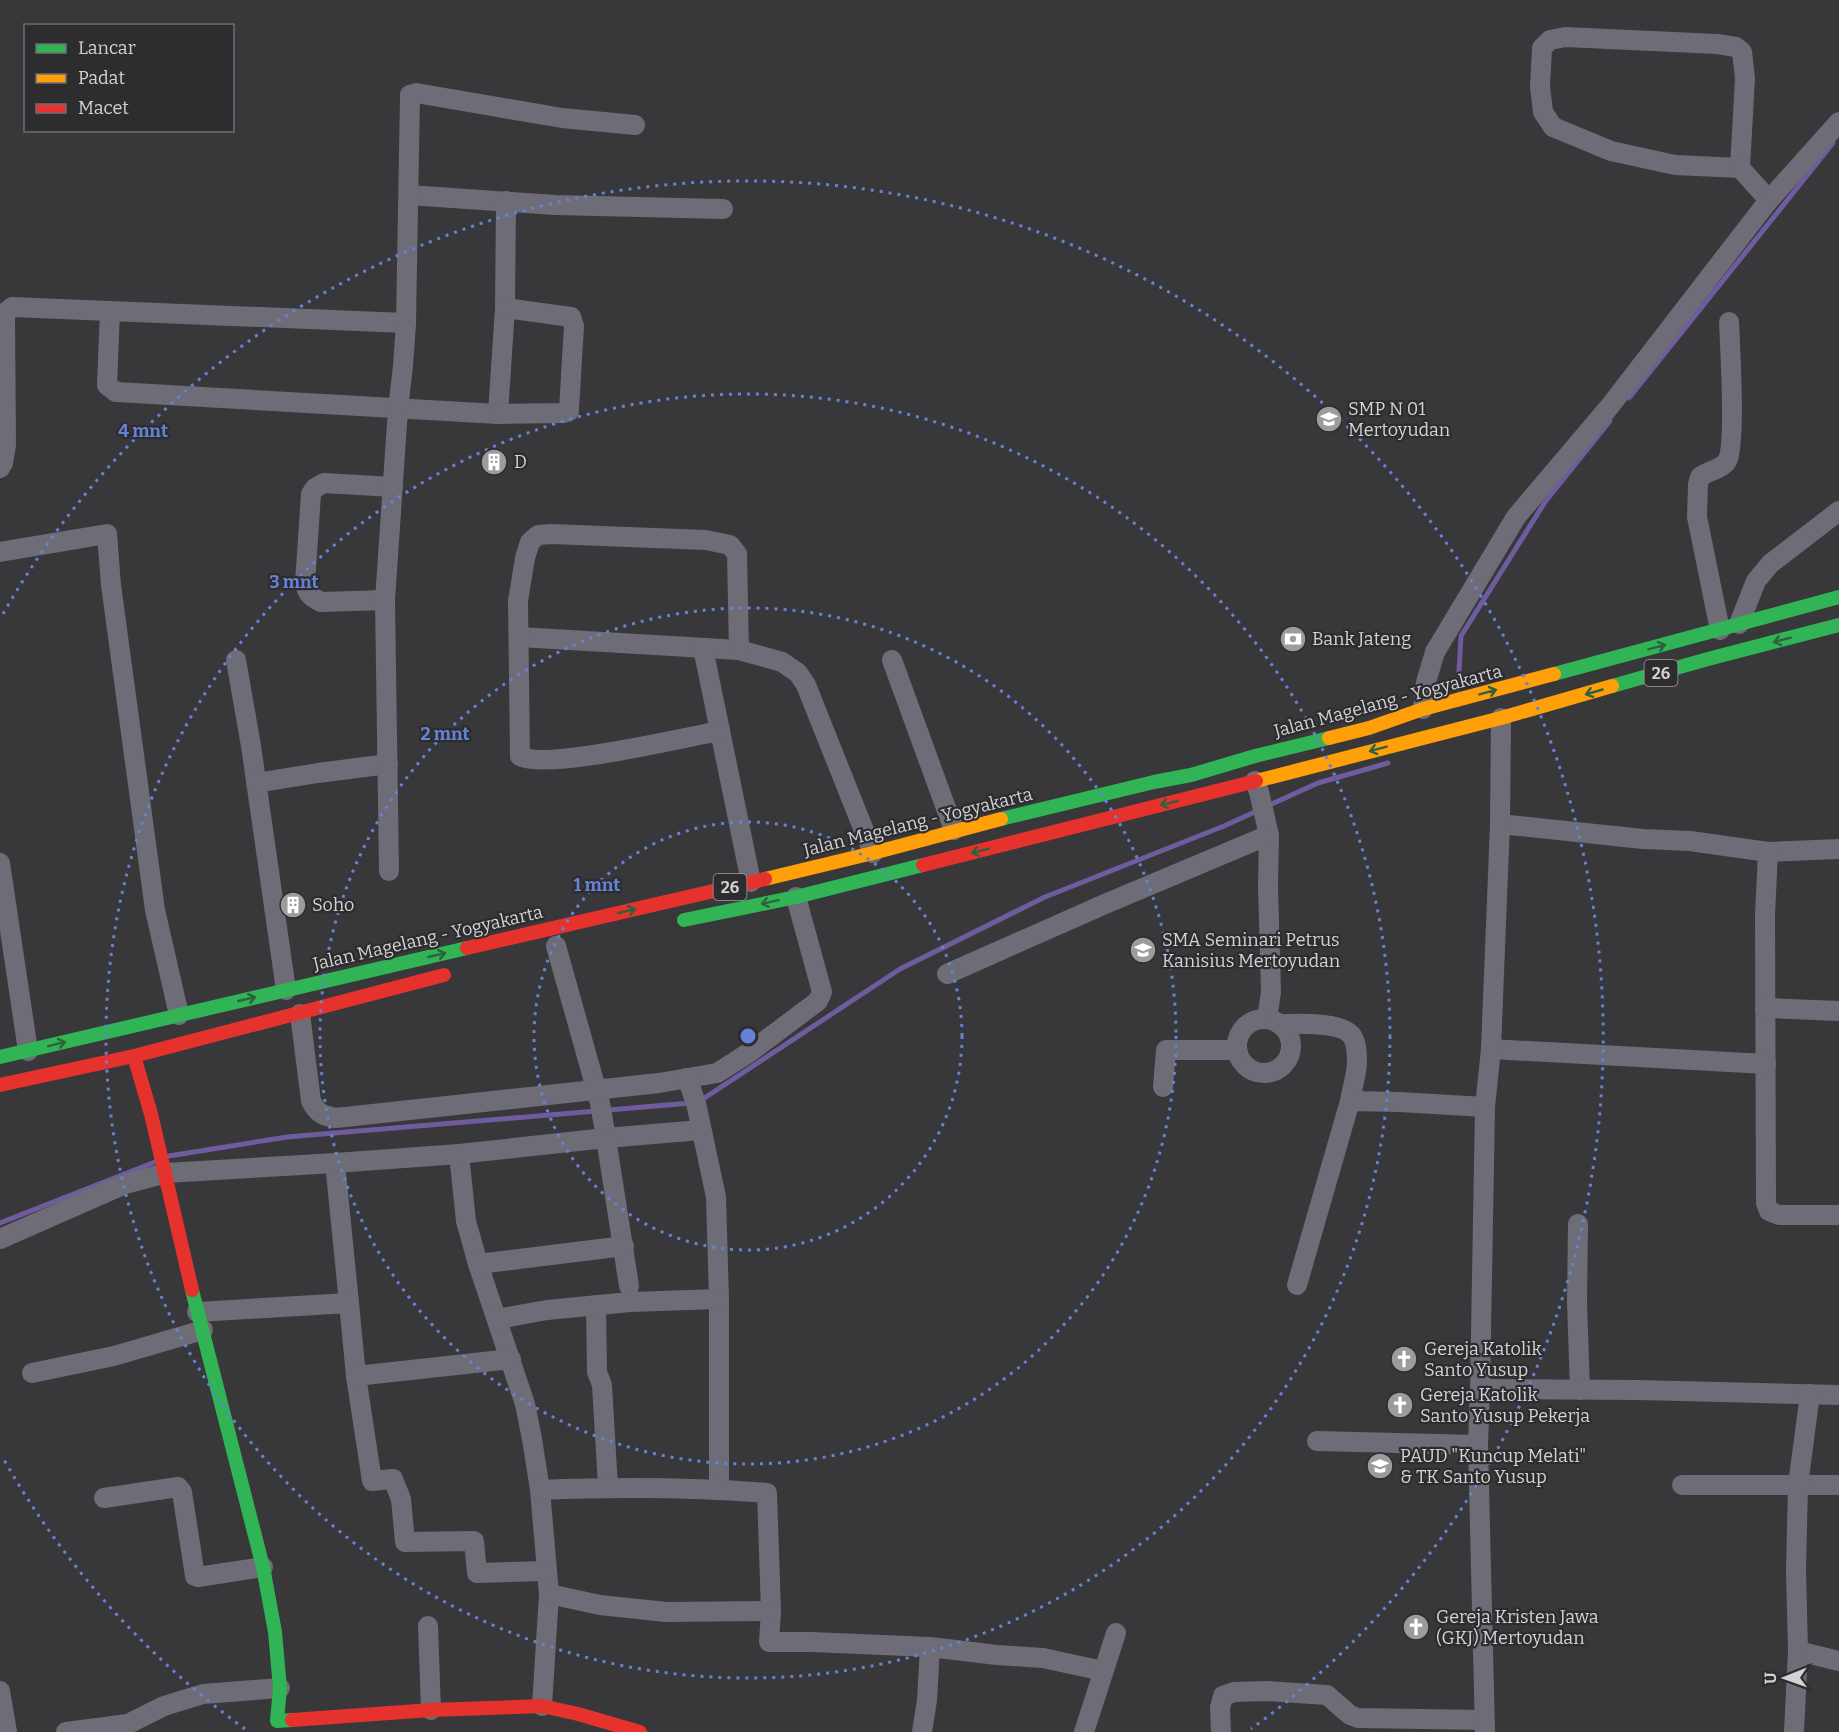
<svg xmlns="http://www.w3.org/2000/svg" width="1839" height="1732" viewBox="0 0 1839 1732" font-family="Bitter,serif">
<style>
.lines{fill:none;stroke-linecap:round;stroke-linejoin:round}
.stream{stroke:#6e5c9f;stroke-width:5}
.street{stroke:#6e6c76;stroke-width:20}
.fast{stroke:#30b455;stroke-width:14}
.slow{stroke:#ff9f0a;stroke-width:14}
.jam{stroke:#e5322d;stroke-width:14}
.oneway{stroke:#2e623e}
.ring{fill:none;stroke:#6583d6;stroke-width:3;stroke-dasharray:3 6}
.labels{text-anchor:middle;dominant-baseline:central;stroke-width:4.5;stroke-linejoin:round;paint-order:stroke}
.shield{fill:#2d2c2f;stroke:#a0a0a2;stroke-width:1.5}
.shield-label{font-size:16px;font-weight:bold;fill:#d2d2d4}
.poi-label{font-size:18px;fill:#d2d2d4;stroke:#2d2c2f;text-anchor:start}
.street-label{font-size:18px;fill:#d2d2d4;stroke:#2d2c2f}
.centre{fill:#6583d6;stroke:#2d2c2f;stroke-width:3}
.ring-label{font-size:18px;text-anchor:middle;font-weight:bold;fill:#6583d6;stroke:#2d2c2f;stroke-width:4.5;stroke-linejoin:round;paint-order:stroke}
</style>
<rect width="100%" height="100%" fill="#383739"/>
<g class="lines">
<g class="stream">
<polyline points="1629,398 1833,143"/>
<polyline points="1458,689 1461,636 1545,502 1610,421"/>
<polyline points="1267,806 1318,783 1388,763"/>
<polyline points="700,1101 900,969 1045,897 1224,826 1259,810"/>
<polyline points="169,1156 287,1137 691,1103"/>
<polyline points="0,1223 155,1162"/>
</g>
<g class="street">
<polygon points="1565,37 1717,44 1736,47 1742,52 1745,78 1740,168 1675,165 1611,151 1553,127 1543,112 1540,87 1542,48 1550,40"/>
<polyline points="1740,168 1769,200"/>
<polyline points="409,195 555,205 723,209"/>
<polyline points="110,311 107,385 116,392 498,414 505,308 506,201"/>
<polyline points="498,414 564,413 569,411 569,409 574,326 571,317 505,308"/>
<polyline points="0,468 3,463 6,445 5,318 7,311 12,307 406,323"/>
<polyline points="0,552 107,534 111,585 155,910 179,1015"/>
<path d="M385 600 321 602C311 597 307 594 305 583L311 494 315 488 324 483 393 487"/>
<polyline points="1739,624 1756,581 1770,564 1839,511"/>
<path d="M1720 630 1697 517 1698 485 1700 477C1708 471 1722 469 1727 461 1736 447 1730 344 1729 322"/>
<polyline points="519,637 739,650 782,662 798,673 806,685 873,853"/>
<polyline points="703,648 751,882"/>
<polyline points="236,660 251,746 286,990"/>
<polyline points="892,660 954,830"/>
<polyline points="1423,709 1426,682 1435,652 1516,517 1610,406 1769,200 1839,122"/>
<path d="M720 731C686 737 544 771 520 756L518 601 525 558 530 542 538 535 551 534 706 540 730 545 737 554 739 650"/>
<polyline points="1255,781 1259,792 1269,835 1268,887 1271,992 1267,1019"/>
<polyline points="256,783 318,773 388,764"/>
<polyline points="1500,824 1643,839 1690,841 1768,852 1839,849"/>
<polyline points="1768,852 1765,915 1766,1203 1769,1211 1779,1215 1839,1215"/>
<polyline points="0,863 28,1051"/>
<polyline points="389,871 385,600 398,409 403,366 406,323 410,95 416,93 562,118 635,125"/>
<polyline points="556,946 600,1103 606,1138 701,1130"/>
<polyline points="947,974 1105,904 1269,835"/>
<polyline points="1765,1008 1839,1011"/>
<path d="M300 1014 311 1101C317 1113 323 1116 336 1118L659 1083 717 1073 750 1052 818 1001 822 992 796 897"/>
<circle cx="1264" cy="1046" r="27"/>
<path d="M1279 1024C1297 1024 1341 1021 1352 1036 1357 1043 1357 1056 1357 1064 1356 1076 1352 1089 1350 1101"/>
<polyline points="1491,1049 1766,1064"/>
<polyline points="687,1078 696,1103 716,1197 719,1299 719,1489"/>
<polyline points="1163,1087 1166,1050 1237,1050"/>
<polyline points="459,1154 466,1221 478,1264 525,1404 532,1439 540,1490 549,1594 542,1706"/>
<polyline points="335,1163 349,1303"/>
<polyline points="1578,1224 1577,1302 1580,1390"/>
<polyline points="0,1239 125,1184 166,1173 335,1163 459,1154 606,1138 629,1286"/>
<polyline points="478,1264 624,1246"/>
<polyline points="1297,1285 1350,1101 1399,1102 1485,1107"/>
<polyline points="596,1305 597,1372 602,1385 608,1487"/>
<polyline points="197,1312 349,1303 356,1376 372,1481 393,1479 401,1499 405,1542 474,1541 477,1573 547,1571"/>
<polyline points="497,1319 547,1310 630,1302 719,1299"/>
<polyline points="32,1373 114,1356 203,1330"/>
<polyline points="356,1376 511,1359"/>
<polyline points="1480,1389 1638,1390 1839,1395"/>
<polyline points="1317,1441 1478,1445"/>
<polyline points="1682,1485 1839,1485"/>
<path d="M540 1490C616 1487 691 1487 767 1493L771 1611 769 1642H811L930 1647 997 1655 1043 1658 1103 1671"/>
<polyline points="104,1498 178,1487 182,1492 195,1576 198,1577 263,1567"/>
<polyline points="549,1594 600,1605 666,1612 771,1611"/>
<polyline points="428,1626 431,1710"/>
<polyline points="1798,1651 1839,1661"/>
<polyline points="0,1691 7,1732"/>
<polyline points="66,1732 128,1724 164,1706 203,1694 280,1688"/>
<polyline points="922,1732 927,1700 930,1647"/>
<polyline points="1084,1732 1116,1633"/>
<polyline points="1221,1732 1220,1708 1223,1696 1234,1692 1267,1691 1327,1695 1350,1715 1358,1718 1484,1720"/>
<polyline points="1485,1732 1478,1445 1480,1389 1485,1107 1491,1049 1500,824 1501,718"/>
<polyline points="1794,1732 1798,1651 1796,1571 1798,1485 1810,1394"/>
</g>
<g class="fast">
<polyline points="1554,674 1839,597"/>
<polyline points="1612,686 1708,659 1839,625"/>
<polyline points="1001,819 1154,782 1191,775 1255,756 1329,738"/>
<polyline points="684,920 796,897 923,865"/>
<polyline points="0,1057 467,948"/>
<polyline points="192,1290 263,1567 275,1632 280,1688 277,1721 292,1720"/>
</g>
<g class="slow">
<polyline points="1329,738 1369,728 1423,709 1554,674"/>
<polyline points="1256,781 1501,718 1612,686"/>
<polyline points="765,879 873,853 1001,819"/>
</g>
<g class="jam">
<polyline points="923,865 1256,781"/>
<polyline points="467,948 765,879"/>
<polyline points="134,1056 151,1114 192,1290"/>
<polyline points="0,1085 134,1056 444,975"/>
<polyline points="292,1720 431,1710 542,1706 578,1714 640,1732"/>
</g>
</g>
<defs><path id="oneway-shaft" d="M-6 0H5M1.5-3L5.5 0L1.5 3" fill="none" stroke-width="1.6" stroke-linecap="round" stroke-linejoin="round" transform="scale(1.5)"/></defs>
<g class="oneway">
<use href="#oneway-shaft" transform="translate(1782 640) rotate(165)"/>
<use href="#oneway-shaft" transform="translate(1657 647) rotate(-15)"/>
<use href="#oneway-shaft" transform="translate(1488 692) rotate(-15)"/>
<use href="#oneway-shaft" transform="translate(1594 692) rotate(164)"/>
<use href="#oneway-shaft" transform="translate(1378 749) rotate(165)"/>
<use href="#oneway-shaft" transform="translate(1169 803) rotate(166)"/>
<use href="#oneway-shaft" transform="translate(980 851) rotate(166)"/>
<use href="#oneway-shaft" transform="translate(770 902) rotate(168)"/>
<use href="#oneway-shaft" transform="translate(627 911) rotate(-13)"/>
<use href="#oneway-shaft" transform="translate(437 955) rotate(-13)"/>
<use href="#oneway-shaft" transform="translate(247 999) rotate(-13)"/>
<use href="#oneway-shaft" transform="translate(57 1044) rotate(-14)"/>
</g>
<g class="ring">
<circle cx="748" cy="1036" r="214"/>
<circle cx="748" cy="1036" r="428"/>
<circle cx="748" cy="1036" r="642"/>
<path d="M245 1729A856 856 0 0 1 3 1458M3 614A856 856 0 1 1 1251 1729"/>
</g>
<defs>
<symbol id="school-disc" viewBox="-11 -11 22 22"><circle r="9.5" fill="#9c9c9e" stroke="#2d2c2f"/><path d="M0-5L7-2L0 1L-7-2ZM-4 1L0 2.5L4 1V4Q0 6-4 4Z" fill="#fff"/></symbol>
<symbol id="building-disc" viewBox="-11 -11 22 22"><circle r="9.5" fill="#9c9c9e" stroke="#2d2c2f"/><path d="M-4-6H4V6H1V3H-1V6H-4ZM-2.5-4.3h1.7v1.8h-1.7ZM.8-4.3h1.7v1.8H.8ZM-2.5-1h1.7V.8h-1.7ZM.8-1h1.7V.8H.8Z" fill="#fff"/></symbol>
<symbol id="bank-disc" viewBox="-11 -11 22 22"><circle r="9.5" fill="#9c9c9e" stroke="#2d2c2f"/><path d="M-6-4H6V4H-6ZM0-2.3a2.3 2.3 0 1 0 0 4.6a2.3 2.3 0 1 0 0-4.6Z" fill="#fff"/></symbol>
<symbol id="church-disc" viewBox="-11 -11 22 22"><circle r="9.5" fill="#9c9c9e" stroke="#2d2c2f"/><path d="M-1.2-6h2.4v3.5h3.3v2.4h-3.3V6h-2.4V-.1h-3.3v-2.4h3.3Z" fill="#fff"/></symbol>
</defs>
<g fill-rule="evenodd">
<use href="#school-disc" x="1314" y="404" width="30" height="30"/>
<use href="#building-disc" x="479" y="447" width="30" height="30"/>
<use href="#bank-disc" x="1278" y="624" width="30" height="30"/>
<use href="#building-disc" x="278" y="890" width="30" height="30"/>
<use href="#school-disc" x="1128" y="935" width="30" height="30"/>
<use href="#church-disc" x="1389" y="1344" width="30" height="30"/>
<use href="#church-disc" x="1385" y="1390" width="30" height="30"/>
<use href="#school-disc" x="1365" y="1451" width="30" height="30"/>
<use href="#church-disc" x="1401" y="1612" width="30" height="30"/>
</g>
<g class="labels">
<g class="shield">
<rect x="1644.5" y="660" width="33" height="26" rx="4.5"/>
<rect x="713.5" y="874" width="33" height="26" rx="4.5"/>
</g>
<g class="shield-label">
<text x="1661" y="673">26</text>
<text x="730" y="887">26</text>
</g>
<g class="poi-label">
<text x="1348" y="409">SMP N 01<tspan x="1348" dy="21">Mertoyudan</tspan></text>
<text x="514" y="462">D</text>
<text x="1312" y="639">Bank Jateng</text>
<text x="312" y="905">Soho</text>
<text x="1162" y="940">SMA Seminari Petrus<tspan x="1162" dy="21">Kanisius Mertoyudan</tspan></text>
<text x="1424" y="1349">Gereja Katolik<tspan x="1424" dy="21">Santo Yusup</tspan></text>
<text x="1420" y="1395">Gereja Katolik<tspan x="1420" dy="21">Santo Yusup Pekerja</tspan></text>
<text x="1400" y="1456">PAUD "Kuncup Melati"<tspan x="1400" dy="21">&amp; TK Santo Yusup</tspan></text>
<text x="1436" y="1617">Gereja Kristen Jawa<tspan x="1436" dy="21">(GKJ) Mertoyudan</tspan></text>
</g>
<g class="street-label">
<text transform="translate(1388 701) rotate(-15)">Jalan Magelang - Yogyakarta</text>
<text transform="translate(918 822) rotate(-14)">Jalan Magelang - Yogyakarta</text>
<text transform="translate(428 938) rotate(-13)">Jalan Magelang - Yogyakarta</text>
</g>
</g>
<circle cx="748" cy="1036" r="9" class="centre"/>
<g class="ring-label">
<text x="143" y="437">4 mnt</text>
<text x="294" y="588">3 mnt</text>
<text x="445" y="740">2 mnt</text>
<text x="597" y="891">1 mnt</text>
</g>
<rect x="24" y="24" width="210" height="108" fill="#2d2c2f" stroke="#6f6e71" stroke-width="1.5"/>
<rect x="36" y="44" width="30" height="9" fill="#30b455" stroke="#6f6e71" stroke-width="1.5"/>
<text x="78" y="54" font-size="18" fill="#d2d2d4">Lancar</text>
<rect x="36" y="74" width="30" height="9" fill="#ff9f0a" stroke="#6f6e71" stroke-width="1.5"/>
<text x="78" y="84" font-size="18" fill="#d2d2d4">Padat</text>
<rect x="36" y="104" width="30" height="9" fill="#e5322d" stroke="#6f6e71" stroke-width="1.5"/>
<text x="78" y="114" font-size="18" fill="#d2d2d4">Macet</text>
<g transform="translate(1785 1678) rotate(269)" stroke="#2d2c2f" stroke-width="4.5" paint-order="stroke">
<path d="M0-4.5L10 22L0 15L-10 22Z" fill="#d2d2d4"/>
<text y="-9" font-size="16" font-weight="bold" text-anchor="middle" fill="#d2d2d4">U</text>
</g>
</svg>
